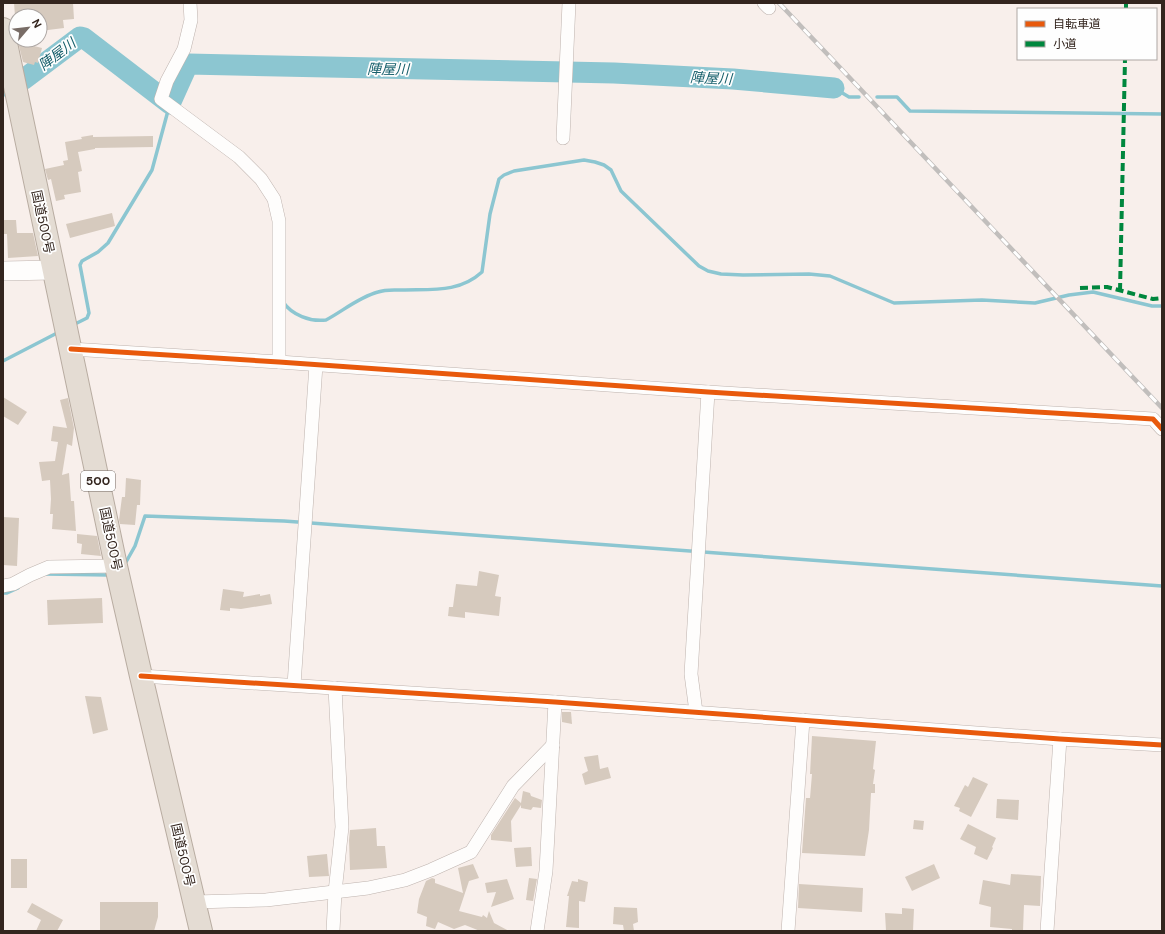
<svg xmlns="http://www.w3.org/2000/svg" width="1165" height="934" viewBox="0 0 1165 934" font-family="'DM Sans','Noto Sans JP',sans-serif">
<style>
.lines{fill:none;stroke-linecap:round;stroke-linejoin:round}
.stream{stroke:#8cc6d1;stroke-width:3.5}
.river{stroke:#8cc6d1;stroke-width:21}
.building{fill:#d6cabe}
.street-casing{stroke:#beb3ae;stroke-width:14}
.secondary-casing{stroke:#beb3ae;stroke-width:20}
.highway-casing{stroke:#b8aca1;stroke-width:24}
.street{stroke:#fefdfc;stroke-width:13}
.secondary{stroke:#fefdfc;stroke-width:19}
.highway{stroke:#e4dcd3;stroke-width:22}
.rail-casing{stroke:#c1bebc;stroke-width:4.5}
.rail{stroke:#fefefe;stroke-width:3;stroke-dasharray:9;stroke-linecap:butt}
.quiet{stroke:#00873e;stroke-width:4;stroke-dasharray:8 4;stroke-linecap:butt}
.cycleway-casing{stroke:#fefefe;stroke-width:8}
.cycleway{stroke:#e8590c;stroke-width:5}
.labels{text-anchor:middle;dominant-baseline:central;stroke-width:3.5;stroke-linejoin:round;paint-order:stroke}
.shield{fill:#fefefe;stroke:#706661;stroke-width:1}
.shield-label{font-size:12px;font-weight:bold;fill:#33251e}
.street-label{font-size:13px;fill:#33251e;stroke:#fefefe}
.water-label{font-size:14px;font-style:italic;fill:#17606c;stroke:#fefefe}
</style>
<rect width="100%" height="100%" fill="#f8efeb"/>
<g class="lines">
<g class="stream">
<polyline points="834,88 849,97 859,97"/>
<polyline points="877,97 897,97 910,111 1162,114"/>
<path d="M283 302C292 315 310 322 326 320 343 311 359 297 378 292 386 289 394 290 402 290 432 289 459 293 482 272L490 214 499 179 504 175 514 171 584 160 595 162 604 165 611 170 621 191 699 266 708 271 721 274 743 275 809 274 830 276 894 303 982 300 1035 303 1069 295 1093 292 1152 306H1162"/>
<polyline points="73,325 87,318 89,313 80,265 82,261 98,252 108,243 152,170 169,107"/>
<polyline points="3,361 59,332"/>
<polyline points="126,562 135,546 145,516 284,521 1162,586"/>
<polyline points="45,574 108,575"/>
<polyline points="3,593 7,593 18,588"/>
</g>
<polyline class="river" points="3,86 24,79 80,37 84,38 170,104 188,64 614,73 733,79 834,88"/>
</g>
<g class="building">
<polygon points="14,3 73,3 74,19 63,20 64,28 40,31 40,16 15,16"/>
<polygon points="18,42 42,48 38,63 35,62 34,65 23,62"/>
<polygon points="93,135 93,137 153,136 153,147 95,148 95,149 78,152 82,171 78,172 81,192 64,195 65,199 56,201 51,179 48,180 45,169 64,165 63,161 68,160 65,142 82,139 81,137"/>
<polygon points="112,213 115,226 70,238 66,224"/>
<polygon points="3,220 16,220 17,233 33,233 38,256 8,258 7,234 3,234"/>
<polygon points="3,397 27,412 18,425 3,416"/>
<polygon points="68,398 74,428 72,446 67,444 62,475 69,473 71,501 74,501 76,531 52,529 53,514 50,514 51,499 50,480 42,481 39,462 55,461 58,442 51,441 53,426 67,428 60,400"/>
<polygon points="126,478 141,480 140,505 137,505 135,525 120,524 119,520 122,497 125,497"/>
<polygon points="3,517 19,518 17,566 3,565"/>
<polygon points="77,534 97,536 101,556 81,554 82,544 77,543"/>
<polygon points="479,571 499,575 495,596 501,597 499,616 465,612 465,618 448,616 449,607 453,607 456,584 477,586"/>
<polygon points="223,589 244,592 243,597 260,594 260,596 270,594 272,604 241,609 230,608 230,611 220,610"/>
<polygon points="102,598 103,623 48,625 47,600"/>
<polygon points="85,696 101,697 108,730 93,734"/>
<polygon points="562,712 571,712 572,724 562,722"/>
<polygon points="812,736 876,741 873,769 875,770 873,784 875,784 875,793 871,793 869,830 865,856 802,853 806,798 810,798 812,774 810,774"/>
<polygon points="598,755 600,769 608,767 611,778 585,785 582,774 588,771 584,757"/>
<polygon points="973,777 988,784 971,817 959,811 960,808 954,806 965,785 968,787"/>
<polygon points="523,791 530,793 531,796 542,800 541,808 533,807 531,810 521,808 521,805 511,821 512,842 491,840 491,835 515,798 521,803"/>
<polygon points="997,799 1019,800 1018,820 996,818"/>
<polygon points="914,820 924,821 923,830 913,829"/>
<polygon points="968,824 996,838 992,847 993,848 987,860 974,854 976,847 960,839"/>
<polygon points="376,828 377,846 385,846 387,868 350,870 349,840 350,830"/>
<polygon points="531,847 532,866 516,867 514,848"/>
<polygon points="327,854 329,876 309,877 307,856"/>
<rect x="11" y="859" width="16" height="29"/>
<polygon points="473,864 479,878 469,881 459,911 482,917 483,915 487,918 489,911 494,923 509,931 480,931 465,925 454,929 438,922 435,929 426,926 427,917 417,913 419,899 426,881 432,878 435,879 435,883 463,893 458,868"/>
<polygon points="934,864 940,878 912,891 905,877"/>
<polygon points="1011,874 1041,876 1040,906 1024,905 1023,931 1012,931 1012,929 990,927 991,907 979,904 983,880 1010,885"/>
<polygon points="529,878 537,879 533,901 526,900"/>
<polygon points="507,879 514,899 491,907 496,892 487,893 485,883"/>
<polygon points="578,879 588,882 585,902 579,901 579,928 566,927 569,896 567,896 572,881 578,882"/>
<polygon points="799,884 863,888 862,912 798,908"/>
<polygon points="100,902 158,902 158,917 154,931 100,931"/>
<polygon points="32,903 63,920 57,931 36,931 41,920 27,912"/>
<polygon points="614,907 637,908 638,922 633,924 634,931 624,931 623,925 613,924"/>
<polygon points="902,908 914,909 913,931 886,931 885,913 902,914"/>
</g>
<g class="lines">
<defs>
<g id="street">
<polyline points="190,3 191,20 184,49 167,81 161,99 239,157 261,179 274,199 279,221 279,362"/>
<polyline points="764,3 769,8"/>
<polyline points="563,138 569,3"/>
<polyline points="71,349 279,362 708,392 1153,419 1162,429"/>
<polyline points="3,586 13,584 30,575 49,567 116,566"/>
<polyline points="141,676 555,702 1060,739 1162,745"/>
<polyline points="294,685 316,365"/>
<polyline points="696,712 691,674 708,392"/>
<polyline points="195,902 266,900 368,888 405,880 431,870 471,852 513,786 553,745"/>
<polyline points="333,931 335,892 342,827 335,688"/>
<polyline points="537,931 546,871 555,702"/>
<polyline points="788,931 803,720"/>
<polyline points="1047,931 1060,739"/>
</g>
<polyline id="secondary" points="3,271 53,270"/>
<polyline id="highway" points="3,29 116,566 141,676 201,931"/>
</defs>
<use href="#street" class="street-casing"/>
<use href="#secondary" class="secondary-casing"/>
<use href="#highway" class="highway-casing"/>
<use href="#street" class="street"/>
<use href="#secondary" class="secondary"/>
<use href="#highway" class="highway"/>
<defs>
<polyline id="rail" points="779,3 1162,408"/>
</defs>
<use href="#rail" class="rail-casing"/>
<use href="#rail" class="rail"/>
<g class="quiet">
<polyline points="1126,9 1126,3"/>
<polyline points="1080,288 1107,287 1153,299 1162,298"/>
<polyline points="1120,291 1125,59"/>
</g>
<defs>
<g id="cycleway">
<polyline points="71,349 279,362 708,392 1153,419 1162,429"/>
<polyline points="141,676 555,702 1060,739 1162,745"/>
</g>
</defs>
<use href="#cycleway" class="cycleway-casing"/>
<use href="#cycleway" class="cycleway"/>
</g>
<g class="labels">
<rect class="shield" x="81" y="471" width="34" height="20" rx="3"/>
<g class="shield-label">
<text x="98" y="481">500</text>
</g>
<g class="street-label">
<text transform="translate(43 222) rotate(78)">国道500号</text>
<text transform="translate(111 539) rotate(78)">国道500号</text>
<text transform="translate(183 855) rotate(77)">国道500号</text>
</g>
<g class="water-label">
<text transform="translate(57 54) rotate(-37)">陣屋川</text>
<text transform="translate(388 69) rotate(1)">陣屋川</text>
<text transform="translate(711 78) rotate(3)">陣屋川</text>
</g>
</g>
<rect width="1165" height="934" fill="none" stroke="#33251e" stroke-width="8"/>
<rect x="1017" y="8" width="140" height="52" fill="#fefefe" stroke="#ada7a4"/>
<rect x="1025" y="21" width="20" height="6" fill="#e8590c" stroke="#ada7a4"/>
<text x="1053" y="28" font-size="12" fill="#33251e">自転車道</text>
<rect x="1025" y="41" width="20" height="6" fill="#00873e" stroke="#ada7a4"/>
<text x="1053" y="48" font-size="12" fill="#33251e">小道</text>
<g transform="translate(28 28) rotate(62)"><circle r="19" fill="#fefefe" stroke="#ada7a4"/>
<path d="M0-3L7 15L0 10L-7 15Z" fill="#786c66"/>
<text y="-6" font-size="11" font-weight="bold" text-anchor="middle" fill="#33251e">N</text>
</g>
</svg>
